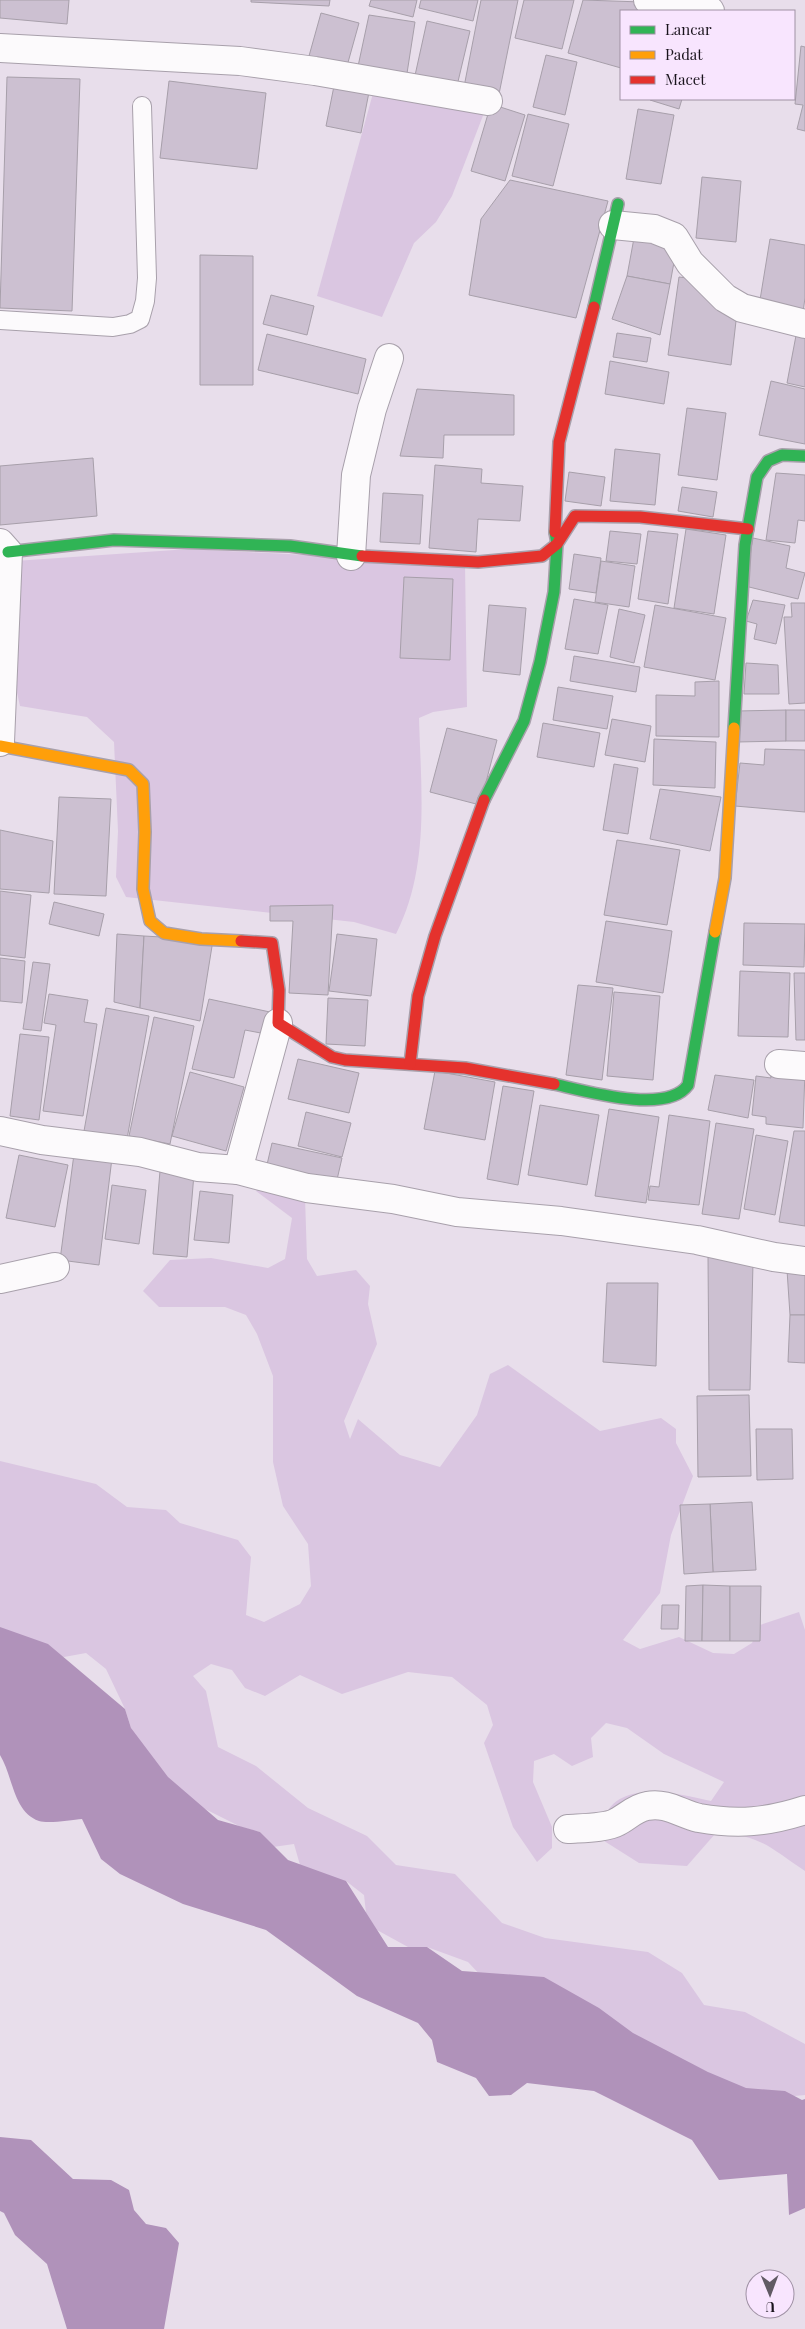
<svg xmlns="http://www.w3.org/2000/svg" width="805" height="2329" viewBox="0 0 805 2329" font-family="'Playfair Display',serif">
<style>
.green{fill:#dac6e1}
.water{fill:#b092ba}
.building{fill:#ccc0d1;stroke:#a79faa}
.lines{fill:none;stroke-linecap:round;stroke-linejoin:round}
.lane-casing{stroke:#a8a0ab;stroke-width:20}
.street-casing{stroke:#a8a0ab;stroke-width:30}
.fast-casing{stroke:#a8a0ab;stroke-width:14}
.slow-casing{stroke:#a8a0ab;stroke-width:14}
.jam-casing{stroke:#a8a0ab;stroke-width:14}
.lane{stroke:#fcfafc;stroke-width:18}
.street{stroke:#fcfafc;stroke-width:28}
.fast{stroke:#30b455;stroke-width:11}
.slow{stroke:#ff9f0a;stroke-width:11}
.jam{stroke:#e5322d;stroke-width:11}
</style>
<rect width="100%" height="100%" fill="#e8deeb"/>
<g class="green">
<polygon points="375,86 484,113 452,196 436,222 414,243 382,317 317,296"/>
<path d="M189 549 465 563 467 707 433 712 419 718C421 791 430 867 396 934L354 922 126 897 116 877 118 831 114 742 87 717 20 706 0 617 15 561Z"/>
<path d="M271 1177 305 1197 307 1259 317 1276 356 1270 370 1286 368 1304 377 1344 344 1421 350 1439 358 1419 400 1455 440 1467 477 1415 490 1374 508 1365 600 1431 661 1418 676 1429V1443L693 1476 671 1535 660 1593 623 1640 640 1649 679 1637 713 1653 734 1654 752 1643 760 1625 799 1612 805 1630V1871C770 1848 759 1833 715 1834L687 1866 639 1863 601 1839C602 1833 602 1825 604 1819 617 1778 681 1794 711 1801L724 1782 664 1754 627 1728 606 1723 591 1738 593 1757 572 1766 554 1754 534 1761 533 1782 552 1827V1848L537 1862 513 1827 484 1743 493 1725 487 1705 452 1677 408 1672 342 1694 300 1675 265 1696 245 1688 232 1670 211 1664 193 1676 206 1691 218 1747 256 1766 308 1808 367 1836 396 1865 455 1874 502 1923 545 1938 648 1952 682 1973 704 2005 745 2012 805 2044V2095L742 2101 708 2072 691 2064 483 1978 468 1962 427 1947H408L377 1930 366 1913 364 1895 346 1881 316 1880 300 1865 294 1844 273 1847 260 1832 241 1827 185 1799 144 1769 125 1709 106 1669 86 1653 64 1657 0 1650V1461L96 1484 127 1507 166 1510 180 1523 238 1540 251 1557 246 1615 264 1622 300 1604 311 1586 308 1544 283 1506 273 1462V1376L257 1334 246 1315 225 1307H159L143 1291 170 1260 211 1258 268 1268 285 1259 292 1218 256 1191Z"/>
</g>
<g class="water">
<path d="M0 1627 48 1644 125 1709 131 1728 168 1777 218 1820 260 1832 288 1860 346 1881 388 1947H427L462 1971 544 1977 599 2008 633 2033 708 2072 746 2088 785 2091 802 2100 805 2099V2208L789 2215 787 2174 719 2180 692 2140 594 2091 527 2083 511 2095 489 2096 476 2078 437 2062 432 2040 418 2023 357 1996 266 1930 183 1904 120 1874 101 1859 82 1819C72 1820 48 1824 39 1821 13 1812 13 1776 0 1755Z"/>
<polygon points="0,2137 31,2140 73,2179 111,2180 129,2190 134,2210 146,2224 166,2228 179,2243 164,2329 67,2329 47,2264 15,2235 4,2213 0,2211"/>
</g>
<g class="building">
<polygon points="0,0 69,0 67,24 0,18"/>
<polygon points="251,0 330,0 329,6 251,2"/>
<polygon points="371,0 417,0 413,17 369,6"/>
<polygon points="421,0 478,0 473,21 419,8"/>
<polygon points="481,0 518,0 498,99 463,92"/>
<polygon points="524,0 574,0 562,49 515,38"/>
<polygon points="583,0 642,2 639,11 621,11 621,68 568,53"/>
<polygon points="321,13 359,23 347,66 309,56"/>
<polygon points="369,15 415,22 405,86 357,71"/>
<polygon points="427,21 470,31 456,90 414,80"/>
<polygon points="801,46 805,47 805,131 797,129 803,105 795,104"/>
<polygon points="546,55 577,62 565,115 533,107"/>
<polygon points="7,77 80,79 72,311 0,308"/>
<polygon points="169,81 266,93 257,169 160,158"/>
<polygon points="335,81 370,87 361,133 326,126"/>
<polygon points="651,99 682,99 679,109 650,100"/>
<polygon points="491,104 525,115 505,181 471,171"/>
<polygon points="638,109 674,115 661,184 626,179"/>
<polygon points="528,114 569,124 553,186 512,176"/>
<polygon points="702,177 741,181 736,242 696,238"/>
<polygon points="510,180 608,201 576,318 469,295 481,219"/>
<polygon points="634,238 677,246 670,284 627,276"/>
<polygon points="770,239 805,245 805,298 803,312 759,306"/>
<polygon points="200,255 253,256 253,385 200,385"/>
<polygon points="627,276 670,284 660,335 612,319"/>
<polygon points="679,277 704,280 736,321 731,365 668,355"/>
<polygon points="271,295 314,306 307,335 263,324"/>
<polygon points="798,325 805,327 805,387 787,383"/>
<polygon points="617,333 651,338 647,362 613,357"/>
<polygon points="267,334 366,359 358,394 258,370"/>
<polygon points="610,361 669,372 664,404 605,394"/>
<polygon points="771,381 805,389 805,444 759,435"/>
<polygon points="417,389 514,395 514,435 444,435 443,458 400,456"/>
<polygon points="687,408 726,413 717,480 678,475"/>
<polygon points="615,449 660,454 655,505 610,501"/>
<polygon points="93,458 97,516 0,525 0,466"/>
<polygon points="435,465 482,469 481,483 523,486 520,521 478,519 476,552 429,548"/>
<polygon points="569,472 605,477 601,506 565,501"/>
<polygon points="776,473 805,475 805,521 798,520 795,543 766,540"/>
<polygon points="682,487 717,492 713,517 678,511"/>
<polygon points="383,493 423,495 420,544 380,542"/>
<polygon points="686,529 726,535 714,614 674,608"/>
<polygon points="610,531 641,534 637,564 606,561"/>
<polygon points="648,531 678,534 668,604 638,599"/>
<polygon points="753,538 790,546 786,568 805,573 798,599 745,586"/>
<polygon points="574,554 601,558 596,593 569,589"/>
<polygon points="601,561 635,566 629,607 595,602"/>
<polygon points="404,577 453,579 450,660 400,658"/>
<polygon points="574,599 608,605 598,654 565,649"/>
<polygon points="753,600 785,605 776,644 754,639 757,624 746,621"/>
<polygon points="791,603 805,603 805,703 789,704 784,617 792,617"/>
<polygon points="489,605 526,608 520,675 483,671"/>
<polygon points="655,605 726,618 715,680 644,667"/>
<polygon points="619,609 645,615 634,663 610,657"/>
<polygon points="574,656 640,667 636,692 570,681"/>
<polygon points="746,663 778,665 779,694 744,694"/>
<polygon points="719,681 719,737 656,736 656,695 695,696 695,682"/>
<polygon points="558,687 613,696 607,729 553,720"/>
<polygon points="786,710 786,741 737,742 737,711"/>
<rect x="786" y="710" width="19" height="31"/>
<polygon points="612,719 651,726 645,762 605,755"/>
<polygon points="543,723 600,733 594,767 537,757"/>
<polygon points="447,728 497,740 480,805 430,792"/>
<polygon points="654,739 716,742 715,788 653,785"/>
<polygon points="765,749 805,750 805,812 735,806 740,763 764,765"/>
<polygon points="614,764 638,768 628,834 603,830"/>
<polygon points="660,789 721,797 710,851 650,839"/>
<polygon points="59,797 111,799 106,896 54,894"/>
<polygon points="0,830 53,841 49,893 0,889"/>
<polygon points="617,840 680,850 667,925 604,915"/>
<polygon points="0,891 31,895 25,958 0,955"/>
<polygon points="54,902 104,914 99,936 49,924"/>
<polygon points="333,905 328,995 289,993 293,921 270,921 270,906"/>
<polygon points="606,921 672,931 663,993 596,982"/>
<polygon points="744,923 805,924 804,967 743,965"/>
<polygon points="117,934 144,936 140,1008 114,1002"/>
<polygon points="337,934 377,939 371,996 329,991"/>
<polygon points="144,936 213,940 200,1021 140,1008"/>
<polygon points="0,958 25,961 22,1003 0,1001"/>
<polygon points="33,962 50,964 41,1031 23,1029"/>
<polygon points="740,971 790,973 788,1037 738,1036"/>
<polygon points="794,973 805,973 805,1040 796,1040"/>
<polygon points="578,985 613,988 602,1080 566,1075"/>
<polygon points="614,992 660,996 653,1080 607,1076"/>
<polygon points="49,994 88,1000 84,1022 97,1024 83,1116 43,1111 56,1025 44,1023"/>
<polygon points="328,998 368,1000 365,1046 326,1044"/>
<polygon points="209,999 270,1012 266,1034 245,1030 234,1078 192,1069"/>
<polygon points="106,1008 149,1016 127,1139 84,1131"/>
<polygon points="154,1017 194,1026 170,1144 129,1136"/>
<polygon points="20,1034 49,1037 39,1120 10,1116"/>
<polygon points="298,1059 359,1073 349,1113 288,1099"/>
<polygon points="770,1069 805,1071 803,1128 766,1124 766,1117 752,1115 756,1076 771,1078"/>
<polygon points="435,1071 495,1082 485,1140 424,1129"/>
<polygon points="190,1072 244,1087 226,1151 172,1136"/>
<polygon points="715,1075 754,1080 748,1118 708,1110"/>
<polygon points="503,1086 534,1091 518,1185 487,1179"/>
<polygon points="540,1105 599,1115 587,1185 528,1175"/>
<polygon points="609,1109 659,1117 646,1203 595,1196"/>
<polygon points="306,1112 351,1123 342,1157 298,1146"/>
<polygon points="669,1115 710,1121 699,1205 648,1200 650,1186 659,1187"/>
<polygon points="716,1123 754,1129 739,1219 702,1214"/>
<polygon points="794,1131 805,1131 805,1226 779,1222"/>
<polygon points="756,1135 788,1141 775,1215 744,1209"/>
<polygon points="272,1143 342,1158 336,1184 266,1169"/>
<polygon points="74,1154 112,1158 99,1265 60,1260"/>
<polygon points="19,1155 68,1165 55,1227 6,1218"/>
<polygon points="160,1171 194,1174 187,1257 153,1254"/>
<polygon points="112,1185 146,1190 139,1244 105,1239"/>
<polygon points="200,1191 233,1195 229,1243 194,1240"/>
<polygon points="708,1255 753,1263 750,1390 709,1390"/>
<polygon points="787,1270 805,1271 805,1315 790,1315"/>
<polygon points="607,1283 658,1283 656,1366 603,1362"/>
<polygon points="790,1315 805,1315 805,1363 788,1362"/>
<polygon points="749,1395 751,1476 698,1477 697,1396"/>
<polygon points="756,1429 792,1429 793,1479 757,1480"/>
<polygon points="752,1502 756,1570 713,1572 710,1504"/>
<polygon points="710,1504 713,1572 684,1574 680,1505"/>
<polygon points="703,1585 702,1641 685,1641 686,1586"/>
<polygon points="703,1585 730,1586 730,1641 702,1641"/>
<polygon points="730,1586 761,1586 760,1641 730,1641"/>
<polygon points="662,1605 679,1605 678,1629 661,1629"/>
</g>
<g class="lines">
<defs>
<polyline id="lane" points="0,320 113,327 130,324 140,319 145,301 147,278 142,106"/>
<g id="street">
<polyline points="648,0 710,11"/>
<polyline points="0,48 240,61 315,71 488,101"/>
<polyline points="613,225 654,229 674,237 690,263 725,298 742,308 805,324"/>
<polyline points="0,543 8,552 0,742"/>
<polyline points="351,556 356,475 372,409 389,358"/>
<polyline points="779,1064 805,1066"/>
<polyline points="0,1131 42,1140 140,1152 198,1167 238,1170 307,1188 393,1199 457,1212 561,1221 697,1240 774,1257 805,1261"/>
<polyline points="238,1170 278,1023"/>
<polyline points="0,1279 55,1267"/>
<path d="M568 1829C580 1828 607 1828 617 1822 627 1817 635 1808 647 1806 667 1802 681 1814 699 1818 738 1825 768 1822 805 1810"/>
</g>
<g id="fast">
<polyline points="594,307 618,204"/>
<polyline points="8,552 114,540 290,546 362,556"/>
<polyline points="734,728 745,545 757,477 768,461 782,455 805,456"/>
<polyline points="484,800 524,721 540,662 554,592 557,544 555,532"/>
<path d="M554 1084C585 1091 667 1115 688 1085L715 932"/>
</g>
<g id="slow">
<polyline points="0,746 129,770 143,784 145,832 143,889 150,921 164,933 201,939 241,941"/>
<polyline points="715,932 725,878 734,728"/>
</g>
<g id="jam">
<polyline points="555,532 559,442 594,307"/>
<polyline points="362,556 478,562 542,556 557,544 575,516 640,517 748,529"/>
<polyline points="241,941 272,943 279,990 278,1023 332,1057 345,1060 465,1068 554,1084"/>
<polyline points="410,1064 418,996 435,936 484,800"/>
</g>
</defs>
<use href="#lane" class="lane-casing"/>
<use href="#street" class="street-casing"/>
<use href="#fast" class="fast-casing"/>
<use href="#slow" class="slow-casing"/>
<use href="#jam" class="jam-casing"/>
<use href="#lane" class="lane"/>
<use href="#street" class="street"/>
<use href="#fast" class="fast"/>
<use href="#slow" class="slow"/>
<use href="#jam" class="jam"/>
</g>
<rect x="620" y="10" width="175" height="90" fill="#f8e5fe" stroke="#9f91a4"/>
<rect x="630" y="26" width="25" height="8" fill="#30b455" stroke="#9f91a4"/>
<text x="665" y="35" font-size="15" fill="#19131c">Lancar</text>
<rect x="630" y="51" width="25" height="8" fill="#ff9f0a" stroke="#9f91a4"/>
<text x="665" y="60" font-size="15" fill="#19131c">Padat</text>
<rect x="630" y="76" width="25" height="8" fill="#e5322d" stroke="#9f91a4"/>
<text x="665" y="85" font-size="15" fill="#19131c">Macet</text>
<g transform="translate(770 2294) rotate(179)"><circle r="24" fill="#f8e5fe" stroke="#9f91a4"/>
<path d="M0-4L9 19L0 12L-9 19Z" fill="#615a64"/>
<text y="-8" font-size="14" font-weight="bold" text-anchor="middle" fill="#19131c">U</text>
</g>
</svg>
